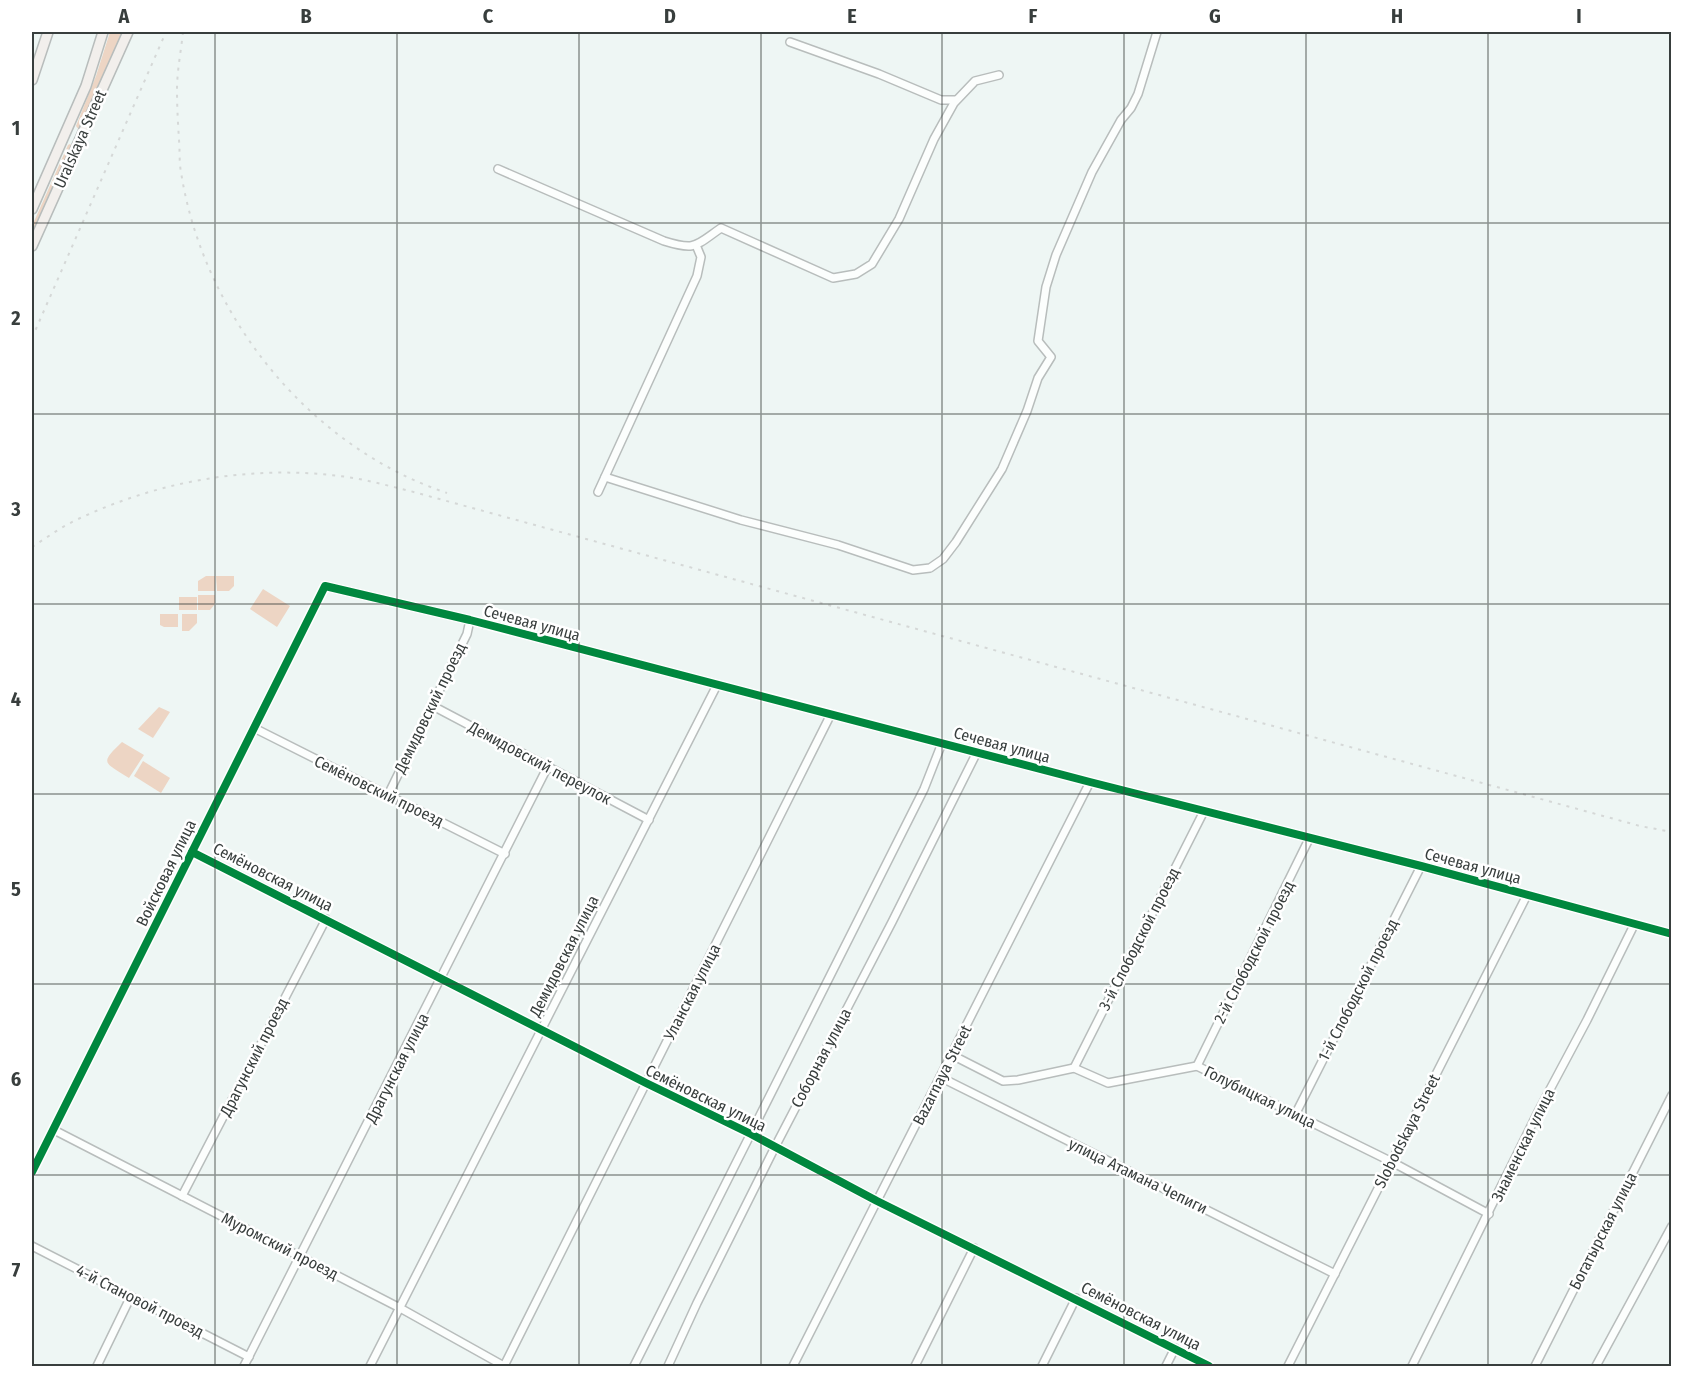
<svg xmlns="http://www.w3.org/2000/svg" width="1703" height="1398" viewBox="0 0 1703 1398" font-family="'Fira Sans Condensed',sans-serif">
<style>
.green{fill:#edd5c4}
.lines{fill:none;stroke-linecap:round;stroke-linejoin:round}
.minor-casing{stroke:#b8bdbc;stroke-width:10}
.secondary-casing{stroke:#b8bdbc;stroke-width:12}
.minor{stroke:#fcfefd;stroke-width:7}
.secondary{stroke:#f2efec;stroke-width:9}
.rail{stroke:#d5d8d7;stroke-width:2;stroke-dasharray:3 6;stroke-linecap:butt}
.cycleway-casing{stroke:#fff;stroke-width:11}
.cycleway{stroke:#00873e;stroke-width:8}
.grid{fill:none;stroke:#383e3d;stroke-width:1.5;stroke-opacity:0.55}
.labels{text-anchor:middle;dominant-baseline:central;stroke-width:5;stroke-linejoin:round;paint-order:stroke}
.street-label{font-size:16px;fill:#383e3d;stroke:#fff}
.neatline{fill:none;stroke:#383e3d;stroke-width:2}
.grid-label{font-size:20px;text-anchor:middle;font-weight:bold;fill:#383e3d}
</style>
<rect width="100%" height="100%" fill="#eef6f4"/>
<g class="green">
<polygon points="110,32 125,32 79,130 76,126 96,76"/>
<polygon points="70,144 73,147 32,241 32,226 68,145"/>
<polygon points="206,576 215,576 215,591 198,591 198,581"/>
<polygon points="216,576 234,576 234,586 229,591 217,591"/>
<polygon points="263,589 290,606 277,627 250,609"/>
<polygon points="198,595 215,595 215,604 210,610 198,610"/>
<rect x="179" y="597" width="18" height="13"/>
<polygon points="160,614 178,614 178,627 164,627 160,625"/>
<polygon points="182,614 197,614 197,623 189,631 182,631"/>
<polygon points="159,707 170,712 153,738 138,729"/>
<path d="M122 742 144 755 129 778C104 762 99 764 122 742Z"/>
<polygon points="143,761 170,778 161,793 134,776"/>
</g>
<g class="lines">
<defs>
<g id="minor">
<polyline points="790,42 879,74 941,100 956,100"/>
<path d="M498 169 664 241C696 251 695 246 721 228L833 278 856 274 872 264 899 219 934 139 954 103 975 81 999 75"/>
<polyline points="605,477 741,520 838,545 913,570 930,568 943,559 956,542 1002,469 1027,411 1038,378 1051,357 1038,341 1046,287 1056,255 1092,172 1121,120 1131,108 1138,94 1157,32"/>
<polyline points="598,492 697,276 701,257 696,245"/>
<polyline points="431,705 649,820"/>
<polyline points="254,728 505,854"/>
<polyline points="388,795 467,634 470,620"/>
<polyline points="192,852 646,1083 751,1134 877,1201 1209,1366"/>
<polyline points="952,1055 1003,1081 1018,1080 1074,1068 1108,1083 1197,1066 1392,1162 1489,1214"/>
<polyline points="1197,1066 1309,839"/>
<polyline points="1074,1068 1204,811"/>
<polyline points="940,1077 1335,1274"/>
<polyline points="1295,1115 1421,866"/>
<polyline points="54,1130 400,1308 504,1366"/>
<polyline points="32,1172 325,586 470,620 1090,782 1421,866 1672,934"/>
<polyline points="182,1196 326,919"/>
<polyline points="32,1246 249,1357"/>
<polyline points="97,1366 131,1296"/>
<polyline points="244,1366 547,768"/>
<polyline points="370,1366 717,685"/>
<polyline points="504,1366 831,714"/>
<polyline points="634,1366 924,789 942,743"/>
<polyline points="668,1366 697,1303 775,1147 892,922 977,752"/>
<polyline points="793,1366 1090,782"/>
<polyline points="915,1366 974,1248"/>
<polyline points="1042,1366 1076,1298"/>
<polyline points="1166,1366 1175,1348"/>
<polyline points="1288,1366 1527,895"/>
<polyline points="1412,1366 1539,1110 1587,1020 1634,925"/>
<polyline points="1535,1366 1672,1095"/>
<polyline points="1596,1366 1672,1226"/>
</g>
<g id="secondary">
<polyline points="32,80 48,32"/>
<polyline points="32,209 86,86 103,32"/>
<polyline points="32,246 128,32"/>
</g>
</defs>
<use href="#minor" class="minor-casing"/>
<use href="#secondary" class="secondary-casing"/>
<use href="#minor" class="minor"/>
<use href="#secondary" class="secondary"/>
<g class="rail">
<path d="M183 32C181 51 177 71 177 90 177 107 178 124 179 140 180 151 179 162 181 172 203 315 309 447 447 493"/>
<polyline points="32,338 166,32"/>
<path d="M32 547C46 538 60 528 74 521 159 480 254 464 347 477 368 480 389 486 410 491L1640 826 1672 832"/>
</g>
<defs>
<g id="cycleway">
<polyline points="192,852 646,1083 751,1134 877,1201 1209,1366"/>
<polyline points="32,1172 325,586 470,620 1090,782 1421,866 1672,934"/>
</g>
</defs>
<use href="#cycleway" class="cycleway-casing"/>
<use href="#cycleway" class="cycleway"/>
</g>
<path class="grid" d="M215 32V1366M397 32V1366M579 32V1366M761 32V1366M942 32V1366M1124 32V1366M1306 32V1366M1488 32V1366M32 223H1672M32 414H1672M32 604H1672M32 794H1672M32 984H1672M32 1175H1672"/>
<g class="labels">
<g class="street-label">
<text transform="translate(80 139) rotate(-66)">Uralskaya Street</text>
<text transform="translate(532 623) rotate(15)">Сечевая улица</text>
<text transform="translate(430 708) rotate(-64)">Демидовский проезд</text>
<text transform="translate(1002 745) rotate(15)">Сечевая улица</text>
<text transform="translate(540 763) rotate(28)">Демидовский переулок</text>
<text transform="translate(379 791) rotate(26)">Семёновский проезд</text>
<text transform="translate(1473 866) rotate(15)">Сечевая улица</text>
<text transform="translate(166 873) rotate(-64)">Войсковая улица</text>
<text transform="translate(273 877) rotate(27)">Семёновская улица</text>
<text transform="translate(1139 939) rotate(-63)">3-й Слободской проезд</text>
<text transform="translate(1254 952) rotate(-63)">2-й Слободской проезд</text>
<text transform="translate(564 956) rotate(-63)">Демидовская улица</text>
<text transform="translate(1358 990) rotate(-63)">1-й Слободской проезд</text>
<text transform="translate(692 992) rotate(-63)">Уланская улица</text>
<text transform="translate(254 1057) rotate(-63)">Драгунский проезд</text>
<text transform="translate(821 1058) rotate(-62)">Соборная улица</text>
<text transform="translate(397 1068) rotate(-63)">Драгунская улица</text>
<text transform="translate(942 1075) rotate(-63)">Bazarnaya Street</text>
<text transform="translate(1260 1097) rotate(26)">Голубицкая улица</text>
<text transform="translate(706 1098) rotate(26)">Семёновская улица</text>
<text transform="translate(1407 1131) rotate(-63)">Slobodskaya Street</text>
<text transform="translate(1523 1145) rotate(-64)">Знаменская улица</text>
<text transform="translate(1138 1176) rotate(26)">улица Атамана Чепиги</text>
<text transform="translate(1603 1231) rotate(-63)">Богатырская улица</text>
<text transform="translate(280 1246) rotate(27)">Муромский проезд</text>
<text transform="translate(140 1301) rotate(27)">4-й Становой проезд</text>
<text transform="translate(1141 1316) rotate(27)">Семёновская улица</text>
</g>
</g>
<rect width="1703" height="1398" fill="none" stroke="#ffffff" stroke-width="66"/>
<rect x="33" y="33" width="1637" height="1332" class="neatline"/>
<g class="grid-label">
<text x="124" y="23">A</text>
<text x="306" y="23">B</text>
<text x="488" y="23">C</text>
<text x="670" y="23">D</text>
<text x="852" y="23">E</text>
<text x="1033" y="23">F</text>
<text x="1215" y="23">G</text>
<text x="1397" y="23">H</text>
<text x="1579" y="23">I</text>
<text x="16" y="135">1</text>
<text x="16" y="325">2</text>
<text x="16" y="516">3</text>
<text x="16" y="706">4</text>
<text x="16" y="896">5</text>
<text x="16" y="1086">6</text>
<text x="16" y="1277">7</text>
</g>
</svg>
